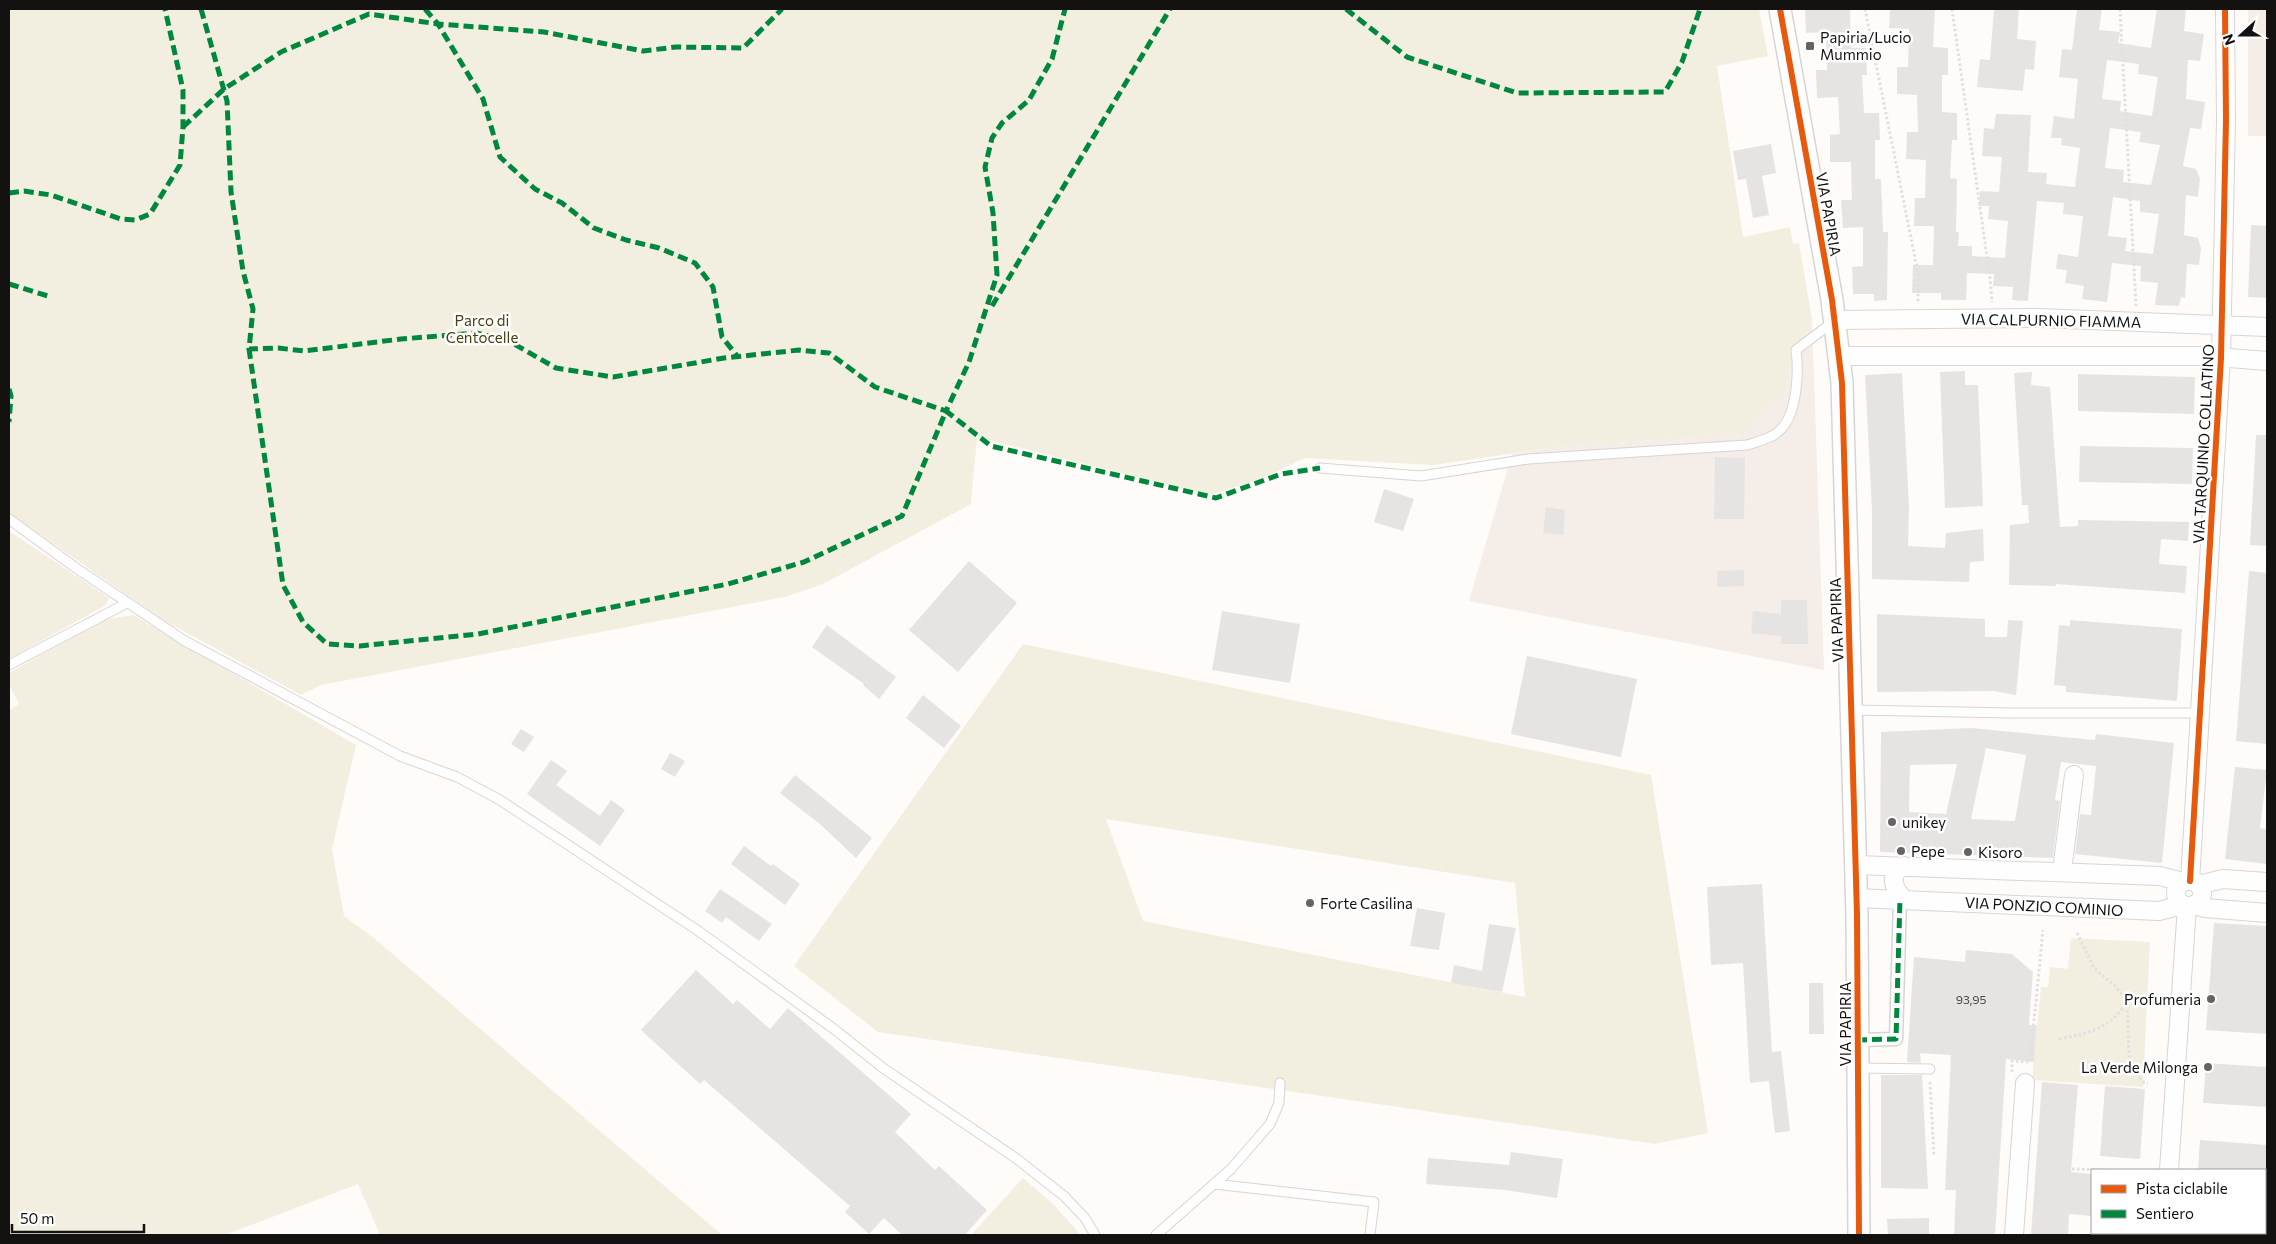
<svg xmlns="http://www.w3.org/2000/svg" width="2276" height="1244" viewBox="0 0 2276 1244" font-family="Commissioner,sans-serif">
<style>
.built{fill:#f4ede8}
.green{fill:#f2efe0;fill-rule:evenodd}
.building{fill:#e6e4e3;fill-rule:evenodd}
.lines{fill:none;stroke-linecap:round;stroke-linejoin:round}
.service-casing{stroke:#d7d5d4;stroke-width:11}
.pedestrian-casing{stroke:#d7d5d4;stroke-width:15}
.minor-casing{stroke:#d7d5d4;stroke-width:20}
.tertiary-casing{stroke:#d7d5d4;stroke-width:24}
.path{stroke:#e0e0e0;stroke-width:3;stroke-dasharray:2.5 2.5;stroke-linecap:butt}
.service{stroke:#fffefe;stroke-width:9}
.pedestrian{stroke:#fffefe;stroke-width:12}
.minor{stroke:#fffefe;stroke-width:18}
.tertiary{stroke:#fffefe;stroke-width:21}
.quiet{stroke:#00873e;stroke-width:5;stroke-dasharray:10 5;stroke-linecap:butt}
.cycleway-casing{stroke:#fff;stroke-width:9}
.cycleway{stroke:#e8590c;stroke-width:6}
.poi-dot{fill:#656462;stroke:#fff;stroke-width:2}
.labels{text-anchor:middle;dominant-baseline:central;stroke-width:5;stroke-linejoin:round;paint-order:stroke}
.number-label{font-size:12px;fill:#4a4948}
.poi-label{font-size:15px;fill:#131211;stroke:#fff;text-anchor:start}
.street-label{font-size:15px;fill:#131211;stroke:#fff}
.park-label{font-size:15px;fill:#483f0d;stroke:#fff}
</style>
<rect width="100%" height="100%" fill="#fefbf9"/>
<g class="built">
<rect x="2248" y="9" width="19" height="127"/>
<polygon points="1812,319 1824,670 1469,601 1512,454 1558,447 1743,434 1766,407 1786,392 1792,361"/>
</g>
<g class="green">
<polygon points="9,9 1759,9 1768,56 1717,66 1743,237 1790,227 1793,244 1799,243 1812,319 1792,361 1786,392 1766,407 1743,434 1558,447 1433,465 1305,458 1259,480 1209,495 977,437 971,504 823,584 785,597 321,685 301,695 163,620 9,513"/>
<polygon points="9,531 109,598 106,605 9,659"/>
<polygon points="133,615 356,745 332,849 344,916 375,939 722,1235 380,1235 358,1184 225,1235 9,1235 9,710 19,704 9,685 9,673 102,620"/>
<path d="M1023 644 1651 775 1708 1133 1655 1144 878 1032 794 966ZM1106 819 1515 883 1525 997 1143 921Z"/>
<polygon points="2071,938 2150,942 2143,1087 2032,1080 2041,987 2048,987 2050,967 2068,969"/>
<polygon points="1023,1178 1053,1204 1081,1235 971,1235"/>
</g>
<g class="building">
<polygon points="1805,9 1850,9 1851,48 1866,48 1867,75 1862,75 1864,113 1879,113 1880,140 1875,140 1875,179 1881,179 1883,232 1888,232 1887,300 1874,301 1874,294 1853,294 1852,267 1863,266 1863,227 1843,228 1841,200 1852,200 1851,162 1830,162 1830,135 1840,134 1838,97 1817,98 1816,70 1827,70 1826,32 1806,33"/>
<path d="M1890 9H1935L1933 47 1948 48V75H1942V112L1957 113V140H1952L1950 178 1957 179 1956 232H1959L1958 246H1972V256L2005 258 2008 221 1988 219 1989 206H1979L1980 191 1999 192 2002 157 1982 156 1984 128 1994 129 1996 114 2031 115 2028 172 2047 173 2046 184 2075 187 2080 148 2061 145 2062 138H2051L2054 116 2074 119 2078 79 2059 77 2062 49 2072 50 2077 9H2102L2099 30 2120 32 2118 43 2151 48 2157 9H2186L2184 31 2204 34 2200 61 2188 60 2186 99 2205 102 2201 129 2190 128 2183 166 2196 169 2200 179 2198 197 2186 195 2184 235 2198 238 2201 248 2199 265 2187 264 2185 298 2181 297 2179 306 2155 305 2158 283 2140 281 2141 266 2112 263 2107 302 2082 299 2084 286 2065 283 2067 270 2056 269 2058 254 2078 257 2083 216 2063 214 2064 203 2037 201 2028 301 2012 300 2013 287 1993 286 1994 274 1967 273 1966 300H1941V293H1912L1913 265H1933L1934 226H1914L1915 198H1925L1926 160 1906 159 1907 132H1918L1917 95 1897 94V67H1908L1909 29 1889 28ZM2107 60 2139 64 2138 74 2158 77 2152 116 2120 111 2121 101 2102 99ZM2110 128 2141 132 2139 142 2160 145 2151 185 2123 182 2124 170 2105 168ZM2113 197 2140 201V212L2159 214 2153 254 2125 251 2127 238 2108 236Z"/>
<polygon points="1994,9 2019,9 2017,39 2036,41 2034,70 2025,69 2023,91 1977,87 1980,59 1990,60"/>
<polygon points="1771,144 1776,173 1762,176 1769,215 1753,218 1746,179 1738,180 1733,151"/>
<polygon points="2251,225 2267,226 2267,298 2248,297"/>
<polygon points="1965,371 1965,385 1978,385 1983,506 1945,508 1940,372"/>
<polygon points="2032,372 2031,385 2050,387 2060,527 2078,526 2078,520 2189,522 2188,541 2161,539 2159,564 2187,566 2185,593 2056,584 2056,586 2009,585 2010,525 2029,523 2028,505 2022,505 2014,373"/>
<polygon points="1902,373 1909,508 1908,546 1945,548 1946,533 1983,529 1984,561 1970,562 1969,582 1872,579 1872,510 1865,375"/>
<polygon points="2078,374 2195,377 2194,414 2078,411"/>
<polygon points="2256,435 2267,435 2267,546 2250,545"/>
<polygon points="2080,446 2193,448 2192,484 2079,482"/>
<polygon points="1715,457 1745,458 1744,519 1714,519"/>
<polygon points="1384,489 1414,499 1403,531 1374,522"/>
<polygon points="1546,507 1565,510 1563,535 1543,533"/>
<polygon points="969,561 1017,603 958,672 909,630"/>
<polygon points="1744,570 1744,586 1717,587 1717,571"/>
<polygon points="2249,571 2267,573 2266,744 2236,741"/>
<polygon points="1781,600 1807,600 1808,644 1781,644 1781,636 1751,633 1753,611 1781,614"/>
<polygon points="1222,611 1300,624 1290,683 1212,670"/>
<polygon points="1877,614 1985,619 1985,637 2007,637 2008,620 2023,621 2016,695 1993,691 1877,692"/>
<polygon points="2070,620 2182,629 2177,701 2066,692 2066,686 2054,685 2059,625 2070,626"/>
<polygon points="827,625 896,677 879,699 863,685 864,684 812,647"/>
<polygon points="1527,656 1637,679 1621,757 1511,734"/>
<polygon points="923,695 961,726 944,748 906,718"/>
<path d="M1971 728 2095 740 2096 734 2174 743 2162 863 2075 854 2080 814 2091 815 2096 766 2061 762 2055 800 2060 801 2053 858 1880 852 1881 732ZM1986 748 2026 755 2015 821 1971 819ZM1957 764 1946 814 1909 812 1910 765Z"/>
<polygon points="521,729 534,737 524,752 511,744"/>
<polygon points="670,753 685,761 675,777 661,769"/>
<polygon points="551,760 567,771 556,785 600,816 611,800 625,810 600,846 527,794"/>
<polygon points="2235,767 2267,770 2260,828 2267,829 2267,864 2225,859"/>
<polygon points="795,775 872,838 856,858 821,825 780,793"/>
<polygon points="744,846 771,866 773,864 800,884 785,905 731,864"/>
<polygon points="1762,884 1772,1052 1781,1051 1790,1131 1775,1133 1769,1081 1750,1083 1743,963 1711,965 1707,887"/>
<polygon points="720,889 772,924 759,941 726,917 722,923 705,911"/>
<polygon points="1417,908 1445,913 1439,950 1410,946"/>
<polygon points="2214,923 2267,926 2267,1034 2206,1030"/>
<polygon points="1489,924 1516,928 1502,992 1451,983 1454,965 1482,971"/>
<polygon points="1966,950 2012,954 2033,972 2029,1025 2037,1025 2034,1062 2006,1059 1995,1235 1954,1235 1956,1190 1945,1190 1951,1055 1920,1053 1921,1063 1907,1062 1914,957 1965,962"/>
<polygon points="696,970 733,1004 737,1000 770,1029 788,1008 911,1114 895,1132 935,1170 939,1166 987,1210 965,1235 902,1235 884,1218 869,1234 845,1212 850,1206 704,1080 700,1084 641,1030"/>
<polygon points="1809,983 1823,983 1824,1034 1809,1034"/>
<polygon points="2206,1063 2267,1067 2267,1107 2203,1103"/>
<polygon points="1881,1075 1922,1075 1928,1189 1881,1188"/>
<polygon points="2042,1082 2078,1085 2071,1172 2092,1174 2092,1216 2069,1214 2068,1235 2031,1235"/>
<polygon points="2105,1086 2145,1089 2140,1159 2100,1156"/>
<polygon points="2200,1140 2267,1145 2267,1170 2198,1170"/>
<polygon points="1511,1152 1563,1159 1557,1198 1505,1190 1426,1184 1428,1158 1509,1165"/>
<polygon points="1929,1218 1929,1235 1888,1235 1887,1219"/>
</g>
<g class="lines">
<defs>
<g id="service">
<path d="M1320 468 1421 476 1528 459 1747 445C1759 441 1774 438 1782 428 1797 412 1799 371 1796 350L1833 322"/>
<polyline points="9,519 76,568 185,641 400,756 457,777 500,800 697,930 834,1029 883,1068 1017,1159 1064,1196 1085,1218 1095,1235"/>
<polyline points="9,665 127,603"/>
<polyline points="1852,710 2013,713 2201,713"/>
<polyline points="1858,1068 1930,1069"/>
<polyline points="1214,1184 1374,1202 1370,1235"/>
<polyline points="2265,1195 2267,1195"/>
<polyline points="1156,1235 1231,1169 1270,1124 1279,1103 1280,1083"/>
</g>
<polyline id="pedestrian" points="1857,1040 1896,1039 1900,899"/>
<g id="minor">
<polyline points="1835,320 2039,318 2267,327"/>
<polyline points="1840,356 2204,356 2267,361"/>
<polyline points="1856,865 2160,876 2183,882"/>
<polyline points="2062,871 2074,775"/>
<circle cx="2189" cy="893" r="13"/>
<polyline points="2190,881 2221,358 2226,120 2225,9"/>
<polyline points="2198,885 2223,879 2267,882"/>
<polyline points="1856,898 2159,911 2182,905"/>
<path d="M1904 899C1896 891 1891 883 1895 872L1904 866"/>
<polyline points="2194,905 2205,908 2267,913"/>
<polyline points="2169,1170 2187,906"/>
<polyline points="2014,1235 2025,1083"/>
<polyline points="2164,1235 2165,1233"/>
</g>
<polyline id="tertiary" points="1780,9 1832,300 1842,383 1857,915 1859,1235"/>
</defs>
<use href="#service" class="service-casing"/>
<use href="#pedestrian" class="pedestrian-casing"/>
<use href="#minor" class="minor-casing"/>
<use href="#tertiary" class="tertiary-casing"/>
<g class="path">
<polyline points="1865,9 1918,273 1918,303"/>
<polyline points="1952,9 1990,278 1992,302"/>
<polyline points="2120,9 2136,306"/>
<polyline points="2077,933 2094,968 2115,986 2127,1001 2129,1055 2134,1070 2143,1082 2148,1083"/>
<path d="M2059 1039C2089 1033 2111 1029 2127 1001"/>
<polyline points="2012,1072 2012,1061 2030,1062 2043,930"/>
<polyline points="1930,1082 1934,1156"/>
<polyline points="2072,1169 2106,1170"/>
</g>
<use href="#service" class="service"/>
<use href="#pedestrian" class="pedestrian"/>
<use href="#minor" class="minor"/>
<use href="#tertiary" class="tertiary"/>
<g class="quiet">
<polyline points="201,9 227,101 231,192 243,271 253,309 249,349 278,348 304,351 401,339 476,333 507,340 556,368 613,377 724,358 799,350 829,353 875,387 946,411 969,362 997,275 993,213 985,167 992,138 1002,123 1029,100 1052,59 1065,9"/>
<polyline points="425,9 438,24 483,99 500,157 535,189 562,203 594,228 626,240 659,248 695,263 713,287 722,337 738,357"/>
<polyline points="1346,9 1407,57 1517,93 1665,92 1682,62 1700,9"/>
<polyline points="183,127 224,89 281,52 369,14 438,24 544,32 643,51 676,47 743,48 782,9"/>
<polyline points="9,193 24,191 51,195 121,219 135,220 150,214 180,165 183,127 183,90 165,9"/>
<polyline points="9,284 48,296"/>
<polyline points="992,306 1170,9"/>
<polyline points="249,349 283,585 303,622 327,644 360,646 478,634 728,584 804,562 902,516 946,411 991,446 1216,498 1281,474 1320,468"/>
<polyline points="9,389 11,396 9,422"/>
<polyline points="1857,1040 1896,1039 1900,899"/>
</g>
<defs>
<g id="cycleway">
<polyline points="1780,9 1832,300 1842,383 1857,915 1859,1235"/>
<polyline points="2190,881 2221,358 2226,120 2225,9"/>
</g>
</defs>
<use href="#cycleway" class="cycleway-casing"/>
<use href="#cycleway" class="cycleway"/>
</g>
<g class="poi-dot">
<rect x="1805" y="41" width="10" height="10" rx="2.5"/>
<circle cx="1892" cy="822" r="5"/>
<circle cx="1901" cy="851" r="5"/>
<circle cx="1968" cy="852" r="5"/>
<circle cx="1310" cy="903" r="5"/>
<circle cx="2211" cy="999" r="5"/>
<circle cx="2208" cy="1067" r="5"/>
</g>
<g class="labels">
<g class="number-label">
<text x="1971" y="999">93,95</text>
</g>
<g class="poi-label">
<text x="1820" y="37">Papiria/Lucio<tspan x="1820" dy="17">Mummio</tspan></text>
<text x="1902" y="822">unikey</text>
<text x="1911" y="851">Pepe</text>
<text x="1978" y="852">Kisoro</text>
<text x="1320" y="903">Forte Casilina</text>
<text x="2201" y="999" text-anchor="end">Profumeria</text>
<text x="2198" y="1067" text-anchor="end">La Verde Milonga</text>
</g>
<g class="street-label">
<text transform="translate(1829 214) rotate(80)">VIA PAPIRIA</text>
<text transform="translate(2051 320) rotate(1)">VIA CALPURNIO FIAMMA</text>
<text transform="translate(2203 444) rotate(-87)">VIA TARQUINIO COLLATINO</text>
<text transform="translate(1836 620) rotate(-92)">VIA PAPIRIA</text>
<text transform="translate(2044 906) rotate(3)">VIA PONZIO COMINIO</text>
<text transform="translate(1845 1024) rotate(-90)">VIA PAPIRIA</text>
</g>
<g class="park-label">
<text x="482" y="320">Parco di<tspan x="482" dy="17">Centocelle</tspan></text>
</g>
</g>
<rect width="2276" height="1244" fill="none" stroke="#131211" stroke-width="20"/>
<rect x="2091" y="1169" width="175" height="65" fill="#ffffff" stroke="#a1a0a0"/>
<rect x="2101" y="1185" width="25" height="8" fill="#e8590c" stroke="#a1a0a0"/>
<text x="2136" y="1194" font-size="15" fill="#131211">Pista ciclabile</text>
<rect x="2101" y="1210" width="25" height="8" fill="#00873e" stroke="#a1a0a0"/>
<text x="2136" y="1219" font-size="15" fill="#131211">Sentiero</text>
<g transform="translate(2241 35) rotate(249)" stroke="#ffffff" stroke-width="4" paint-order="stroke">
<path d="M0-4L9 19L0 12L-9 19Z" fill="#131211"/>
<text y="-8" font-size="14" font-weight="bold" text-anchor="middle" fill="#131211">N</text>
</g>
<path d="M12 1224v8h132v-8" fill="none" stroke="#131211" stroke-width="2.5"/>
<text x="20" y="1224" font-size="15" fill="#131211" stroke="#ffffff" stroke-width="4" paint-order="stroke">50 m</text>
</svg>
